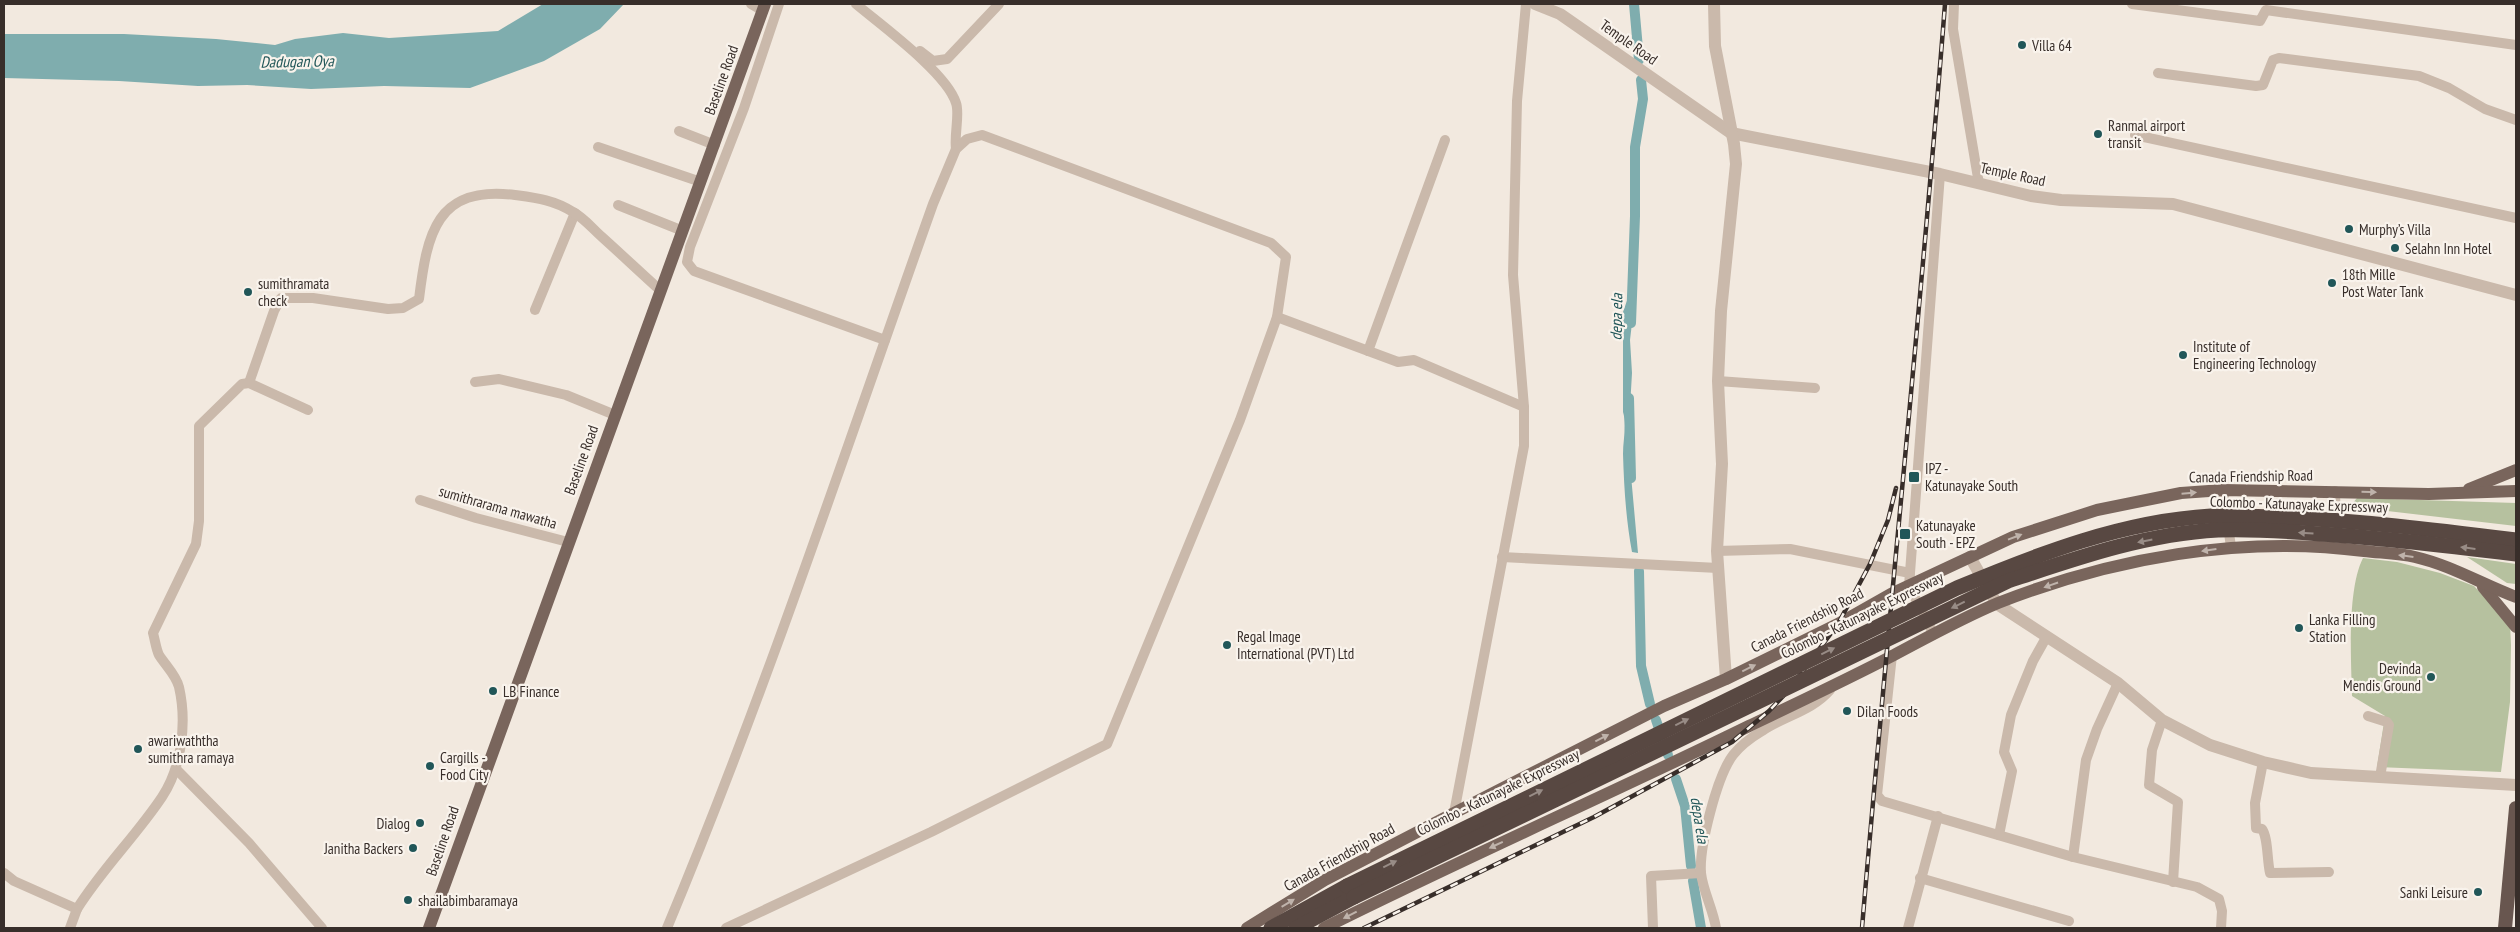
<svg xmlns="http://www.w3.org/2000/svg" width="2520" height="932" viewBox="0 0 2520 932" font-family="'PT Sans Narrow',sans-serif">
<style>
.grass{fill:#b6c19f}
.water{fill:#7fadae}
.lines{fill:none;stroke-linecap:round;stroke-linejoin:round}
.canal{stroke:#7fadae;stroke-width:10}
.minor{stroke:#cab9ab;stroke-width:10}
.tertiary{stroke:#cab9ab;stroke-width:12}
.primary{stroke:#79655c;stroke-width:12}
.trunk{stroke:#68564f;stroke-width:14}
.motorway{stroke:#584842;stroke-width:15}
.rail-casing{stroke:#382e2a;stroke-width:4.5}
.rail{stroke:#f9f3ec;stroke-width:2.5;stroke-dasharray:8;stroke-linecap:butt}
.motorway-bridge{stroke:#584842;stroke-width:15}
.oneway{fill:#bfb3ab}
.oneway2{fill:#988c86}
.poi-dot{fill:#215658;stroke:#f9f3ec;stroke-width:2}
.labels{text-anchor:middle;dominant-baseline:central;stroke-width:4.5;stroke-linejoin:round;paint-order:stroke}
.street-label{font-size:15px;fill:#382e2a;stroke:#f9f3ec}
.poi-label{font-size:15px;fill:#382e2a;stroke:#f9f3ec;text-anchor:start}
.water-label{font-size:16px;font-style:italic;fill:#215658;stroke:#f9f3ec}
</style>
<rect width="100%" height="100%" fill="#f2e9df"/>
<g class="grass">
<polygon points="2357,498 2516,503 2516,526 2353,507 2352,504"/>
<polygon points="2467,557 2516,564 2516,584 2507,583"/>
<path d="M2363 558 2397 562 2440 573 2474 586 2510 624 2511 645 2510 702 2501 772 2377 767 2385 716 2352 696C2351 658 2347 590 2363 558Z"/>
</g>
<g class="water">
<polygon points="543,4 624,4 600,29 544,61 470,88 384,86 311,89 247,85 198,86 119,81 4,78 4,34 124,34 216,39 275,45 295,39 343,33 389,38 498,31"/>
<path d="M1629 295 1632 323 1630 340 1632 373 1628 442 1638 553 1632 552C1626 520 1624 487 1623 454 1623 440 1627 425 1623 412V312Z"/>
</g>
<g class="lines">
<g class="canal">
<polyline points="1634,4 1639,60"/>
<polyline points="1631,323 1635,216 1635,147 1643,99 1641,80"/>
<polyline points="1629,398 1631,478"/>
<polyline points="1639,571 1641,666 1650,704"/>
<polyline points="1656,720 1668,755"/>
<polyline points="1676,779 1685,806 1691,866"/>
<polyline points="1693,881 1701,928"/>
</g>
<g class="minor">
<polyline points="751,4 763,11"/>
<polyline points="779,4 744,108 690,247 687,262 694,271 885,340"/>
<path d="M856 4C881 25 947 73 956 103 960 114 954 134 956 149"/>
<polyline points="1954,4 1953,29 1979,184"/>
<polyline points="2132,4 2260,21 2266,10 2516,45"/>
<polyline points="920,51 933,61 947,59 999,4"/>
<polyline points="2158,73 2256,86 2263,85 2273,60 2279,58 2419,76 2449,88 2485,109 2516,120"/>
<polyline points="679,131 715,145"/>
<polyline points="2135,135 2516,218"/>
<polyline points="598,147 701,182"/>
<polyline points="618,205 683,231"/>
<polyline points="535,310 575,213"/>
<polyline points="1277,317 1398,362 1414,360 1524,407"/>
<polyline points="1368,351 1445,140"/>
<polyline points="1718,381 1815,388"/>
<polyline points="475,382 499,379 566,395 615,415"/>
<path d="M249 383 274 311 281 298H313L388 309 403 308 419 299C427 234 436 185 515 195 537 198 554 200 573 212 584 218 593 229 602 237 622 255 641 273 661 291"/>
<polyline points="2223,490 2231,547"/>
<polyline points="2335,491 2336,525"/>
<polyline points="420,500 476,518 568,542"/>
<polyline points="1717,551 1790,549 1910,573"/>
<polyline points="1502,557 1718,568"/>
<polyline points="1933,633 1909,586 1940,174"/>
<polyline points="1892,655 1877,795 1882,801 2073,857 2197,887 2219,899 2222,911 2221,928"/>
<polyline points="2368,716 2387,722 2389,725 2380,777"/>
<polyline points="2162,720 2152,750 2149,785 2178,802 2173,882"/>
<path d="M2263 762 2255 803 2256 828 2262 829C2268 837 2267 860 2270 873L2329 872"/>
<polyline points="176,769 249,843 322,928"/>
<polyline points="1454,813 1524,446 1524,407 1513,275 1517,101 1526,4"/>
<polyline points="1999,835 2012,771 2004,752 2011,715 2033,661 2047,636"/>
<polyline points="2073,857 2086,760 2097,729 2118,683"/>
<path d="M4 873 14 881 77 909C102 869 136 836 162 797 182 767 187 722 179 687 176 675 166 666 159 655 156 649 155 640 153 633L196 544 199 521V426L242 384 249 383 308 410"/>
<polyline points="1920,878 2069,921"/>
<polyline points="70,928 77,909"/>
<path d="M667 928C766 691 847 446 933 204L956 149 967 139 982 135 1271 243 1286 257 1277 317 1240 420 1107 744 931 832 726 928"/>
<polyline points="1653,928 1651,876 1701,873"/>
<path d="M1716 928C1713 909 1703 891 1701 873 1699 847 1717 776 1733 755 1740 746 1752 737 1762 731 1784 716 1812 711 1830 690"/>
<polyline points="1908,928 1938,816"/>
</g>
<g class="tertiary">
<polyline points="1535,4 1560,14 1731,133 1940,174 2031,196 2061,200 2173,204 2516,295"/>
<polyline points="1714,4 1715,46 1734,144 1736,164 1721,311 1718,381 1722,464 1717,551 1726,679"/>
<polyline points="1970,557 1997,604 2118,683 2162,720 2210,745 2263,762 2311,773 2516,785"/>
</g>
<g class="primary">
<polyline points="2469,489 2516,470"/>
<polyline points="2483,587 2516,627"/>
<polyline points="429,928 765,4"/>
<polyline points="1247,928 1325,880 1454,813 1664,706 1726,679 1838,624 1891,594 2013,537 2097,510 2181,493 2223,490 2429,494 2516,491"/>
<path d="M1324 928C1464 858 1608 795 1749 726 1797 703 1846 680 1894 655 1928 637 1962 618 1998 603 2113 558 2240 535 2364 551 2380 553 2398 553 2415 557 2450 565 2482 584 2516 597"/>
</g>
<polyline class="trunk" points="2505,928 2516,808"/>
<g class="motorway">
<polyline points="1271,928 1347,886"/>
<polyline points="1296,928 1354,897"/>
</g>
<defs>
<g id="rail">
<polyline points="1364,928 1594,817 1732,742 1769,711 1787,692 1838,624 1870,564 1888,520 1896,488"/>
<path d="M1862 928C1888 620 1921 312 1945 4"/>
</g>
</defs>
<use href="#rail" class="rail-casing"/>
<use href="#rail" class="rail"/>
<g class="motorway-bridge">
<path d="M1347 886 1957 588C2038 554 2123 521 2211 516 2232 515 2254 517 2275 517 2356 520 2436 530 2516 540"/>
<path d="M1354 897 2008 581C2077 558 2145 534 2218 530 2251 529 2286 531 2320 534 2386 538 2451 546 2516 554"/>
</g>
</g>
<defs><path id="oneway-solid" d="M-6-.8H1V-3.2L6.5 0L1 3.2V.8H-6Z" transform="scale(1.25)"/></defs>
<g class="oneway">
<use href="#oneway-solid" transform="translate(2369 492) rotate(2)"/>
<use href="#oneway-solid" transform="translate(2189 493) rotate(-5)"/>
<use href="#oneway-solid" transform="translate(2015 537) rotate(-21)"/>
<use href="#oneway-solid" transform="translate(2209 550) rotate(172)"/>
<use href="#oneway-solid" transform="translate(2406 556) rotate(-173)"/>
<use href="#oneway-solid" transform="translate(2051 585) rotate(161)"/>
<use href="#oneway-solid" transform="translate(1749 668) rotate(-26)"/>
<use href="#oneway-solid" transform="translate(1602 738) rotate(-27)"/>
<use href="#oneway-solid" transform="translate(1496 845) rotate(155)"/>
<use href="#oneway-solid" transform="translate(1288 903) rotate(-31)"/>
<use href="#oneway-solid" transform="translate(1350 915) rotate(153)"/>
</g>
<g class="oneway2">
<use href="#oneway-solid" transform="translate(2306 533) rotate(-176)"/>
<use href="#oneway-solid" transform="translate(2145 541) rotate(169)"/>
<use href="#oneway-solid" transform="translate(2468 548) rotate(-173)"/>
<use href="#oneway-solid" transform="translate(1958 605) rotate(154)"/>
<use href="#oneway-solid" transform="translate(1828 651) rotate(-26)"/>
<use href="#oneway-solid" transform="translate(1682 722) rotate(-26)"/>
<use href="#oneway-solid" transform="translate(1536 793) rotate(-26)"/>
<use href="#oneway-solid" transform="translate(1390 864) rotate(-26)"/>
</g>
<g class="poi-dot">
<circle cx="2022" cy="45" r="5"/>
<circle cx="2098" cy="134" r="5"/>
<circle cx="2349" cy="229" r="5"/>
<circle cx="2395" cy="248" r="5"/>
<circle cx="2332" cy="283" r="5"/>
<circle cx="248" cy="292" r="5"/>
<circle cx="2183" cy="355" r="5"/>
<rect x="1908" y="471" width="12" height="12" rx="2.5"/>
<rect x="1899" y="528" width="12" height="12" rx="2.5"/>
<circle cx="2299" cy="628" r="5"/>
<circle cx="1227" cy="645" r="5"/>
<circle cx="2431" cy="677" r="5"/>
<circle cx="493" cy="691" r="5"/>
<circle cx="1847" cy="711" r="5"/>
<circle cx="138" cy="749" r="5"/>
<circle cx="430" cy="766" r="5"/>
<circle cx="420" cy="823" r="5"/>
<circle cx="413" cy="848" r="5"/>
<circle cx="2478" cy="892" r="5"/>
<circle cx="408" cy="900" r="5"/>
</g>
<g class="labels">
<g class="street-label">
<text transform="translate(1629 42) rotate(35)">Temple Road</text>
<text transform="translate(721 80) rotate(-70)">Baseline Road</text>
<text transform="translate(2013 174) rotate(12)">Temple Road</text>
<text transform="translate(581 460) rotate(-70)">Baseline Road</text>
<text transform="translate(2251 476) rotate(-1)">Canada Friendship Road</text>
<text transform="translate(2299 504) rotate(2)">Colombo - Katunayake Expressway</text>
<text transform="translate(498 507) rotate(16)">sumithrarama mawatha</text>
<text transform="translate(1862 615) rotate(-26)">Colombo - Katunayake Expressway</text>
<text transform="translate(1807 620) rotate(-27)">Canada Friendship Road</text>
<text transform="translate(1498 792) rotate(-26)">Colombo - Katunayake Expressway</text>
<text transform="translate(442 841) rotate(-71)">Baseline Road</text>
<text transform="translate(1339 857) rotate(-29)">Canada Friendship Road</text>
</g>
<g class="poi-label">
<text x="2032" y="45">Villa 64</text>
<text x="2108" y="125">Ranmal airport<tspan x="2108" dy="17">transit</tspan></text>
<text x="2359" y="229">Murphy’s Villa</text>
<text x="2405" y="248">Selahn Inn Hotel</text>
<text x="2342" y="274">18th Mille<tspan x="2342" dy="17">Post Water Tank</tspan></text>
<text x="258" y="283">sumithramata<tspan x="258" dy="17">check</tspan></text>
<text x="2193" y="346">Institute of<tspan x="2193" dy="17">Engineering Technology</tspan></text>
<text x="1925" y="468">IPZ -<tspan x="1925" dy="17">Katunayake South</tspan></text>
<text x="1916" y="525">Katunayake<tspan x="1916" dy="17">South - EPZ</tspan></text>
<text x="2309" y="619">Lanka Filling<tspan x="2309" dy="17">Station</tspan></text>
<text x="1237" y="636">Regal Image<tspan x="1237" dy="17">International (PVT) Ltd</tspan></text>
<text x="2421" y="668" text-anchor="end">Devinda<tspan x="2421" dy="17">Mendis Ground</tspan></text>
<text x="503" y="691">LB Finance</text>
<text x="1857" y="711">Dilan Foods</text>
<text x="148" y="740">awariwaththa<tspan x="148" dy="17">sumithra ramaya</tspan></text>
<text x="440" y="757">Cargills -<tspan x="440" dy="17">Food City</tspan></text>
<text x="410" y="823" text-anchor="end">Dialog</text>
<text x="403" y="848" text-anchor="end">Janitha Backers</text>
<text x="2468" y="892" text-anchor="end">Sanki Leisure</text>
<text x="418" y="900">shailabimbaramaya</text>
</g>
<g class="water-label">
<text transform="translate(297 61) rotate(-1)">Dadugan Oya</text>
<text transform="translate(1616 317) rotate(-89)">depa ela</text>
<text transform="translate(1700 820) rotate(81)">depa ela</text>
</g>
</g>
<rect width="2520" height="932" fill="none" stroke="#382e2a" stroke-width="10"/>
</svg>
